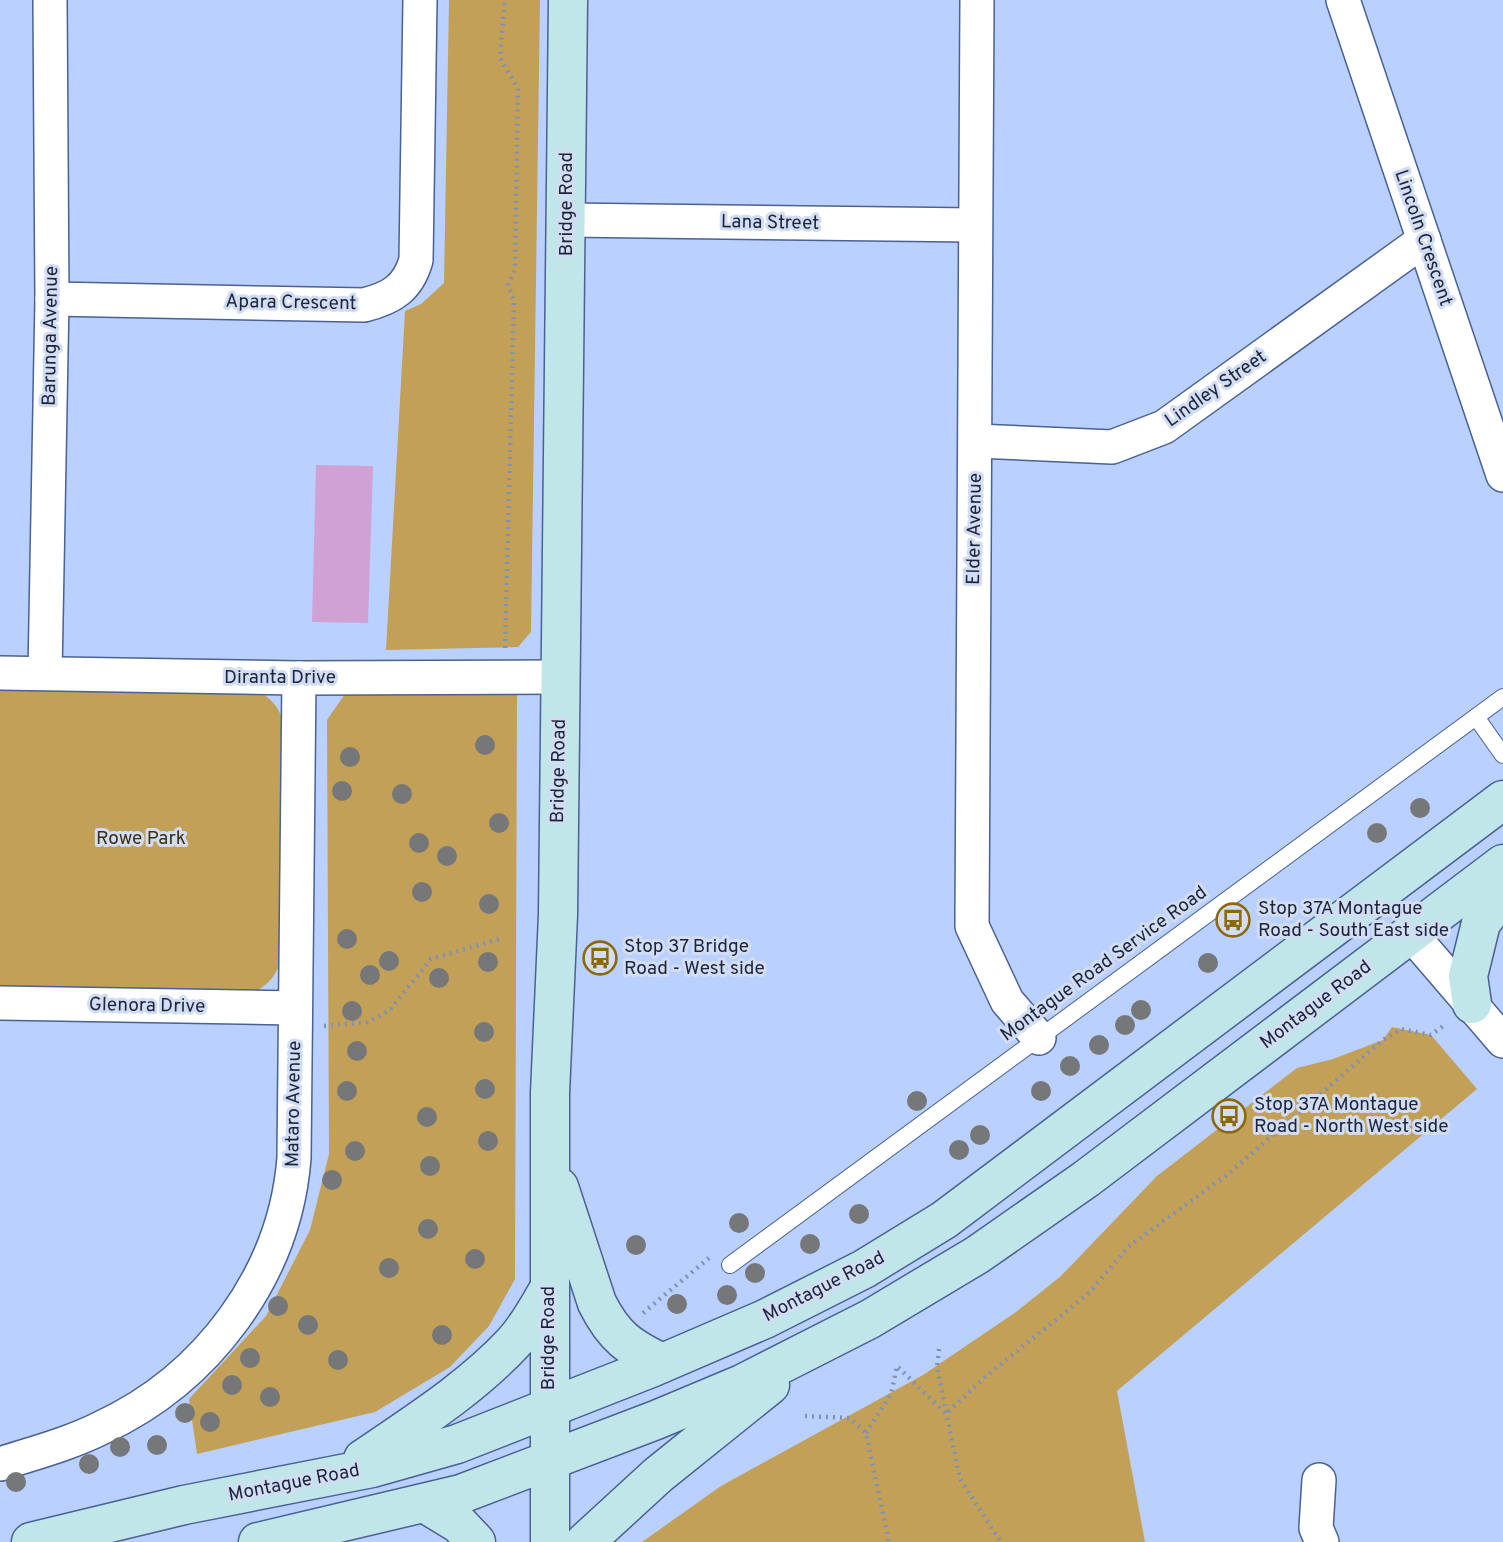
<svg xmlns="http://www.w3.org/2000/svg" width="1503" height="1542" viewBox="0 0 1503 1542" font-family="Overpass,sans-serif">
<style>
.green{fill:#c2a058}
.building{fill:#d0a2d3}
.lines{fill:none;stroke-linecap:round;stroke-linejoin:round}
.service-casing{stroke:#496193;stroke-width:18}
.minor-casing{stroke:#496193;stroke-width:36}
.secondary-casing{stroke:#496193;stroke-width:41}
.path{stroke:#8091b6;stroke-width:4.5;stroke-dasharray:2 5;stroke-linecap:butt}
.service{stroke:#fff;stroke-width:16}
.minor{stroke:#fff;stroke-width:33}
.secondary{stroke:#c0e6ea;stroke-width:38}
.tree{fill:#767779}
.labels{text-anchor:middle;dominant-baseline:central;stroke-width:6;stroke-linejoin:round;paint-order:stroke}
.street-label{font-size:19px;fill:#1b253a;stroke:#d2ddf4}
.park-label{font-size:19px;fill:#3e2f0c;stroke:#d2ddf4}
.poi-label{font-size:19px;fill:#1b253a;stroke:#d2ddf4;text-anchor:start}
</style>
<rect width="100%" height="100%" fill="#bad0fe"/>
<g class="green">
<polygon points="449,0 540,0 531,632 518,647 386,650 405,311 421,304 444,283"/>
<polygon points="349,688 517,690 515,1279 489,1326 450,1367 375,1412 197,1454 189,1399 266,1316 310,1230 329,1154 327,720"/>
<path d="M0 690 263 694C274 702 279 708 283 722L282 957C277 975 269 985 252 993L0 992Z"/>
<polygon points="1392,1027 1431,1035 1477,1089 1117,1391 1145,1542 642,1542 721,1486 923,1375 1016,1312 1061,1276 1157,1176 1297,1068 1333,1059 1383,1040"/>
</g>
<polygon class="building" points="316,465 373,466 368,623 312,622"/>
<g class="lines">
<defs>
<g id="service">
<polyline points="1476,717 1503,755"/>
<polyline points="730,1265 1503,697"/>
</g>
<g id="minor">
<polyline points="977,0 972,926 1007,1001 1039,1038"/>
<polyline points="1343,0 1503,475"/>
<polyline points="567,220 974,225"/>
<path d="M52 299 364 305C392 298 408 288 416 260L420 0"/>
<polyline points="976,441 1112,447 1164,427 1424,240"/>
<polyline points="0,673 299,678 561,677"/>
<polyline points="45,673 52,299 50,0"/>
<polyline points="1411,934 1503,1041"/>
<polyline points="0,1003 295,1008"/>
<path d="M0 1464C34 1453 69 1444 101 1428 207 1379 285 1275 294 1158L299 678"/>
<polyline points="1319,1480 1316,1528 1322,1542"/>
</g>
<g id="secondary">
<polyline points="1472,1004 1468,976 1481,923 1503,894"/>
<path d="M559 1187 597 1303C614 1337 629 1347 662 1363"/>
<path d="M363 1459C414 1424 470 1389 513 1343 528 1327 538 1307 549 1289"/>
<polyline points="426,1504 459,1524 476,1542"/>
<polyline points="31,1542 184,1505 372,1468 457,1444 651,1368 765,1319 864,1269 944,1220 1503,800"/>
<polyline points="258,1542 461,1494 656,1420 742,1384 870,1319 977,1255 1086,1179 1503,864"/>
<polyline points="550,1542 550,1093 558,915 568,0"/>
<polyline points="585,1542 658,1475 770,1385"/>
</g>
</defs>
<use href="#service" class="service-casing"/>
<use href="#minor" class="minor-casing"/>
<use href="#secondary" class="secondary-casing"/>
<g class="path">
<polyline points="505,648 514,300 508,285 515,269 518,89 500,58 505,0"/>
<polyline points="324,1026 367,1022 390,1010 431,959 503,938"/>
<polyline points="643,1313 709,1258"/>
<polyline points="939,1349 937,1367 960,1479 1001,1542"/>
<polyline points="805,1416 849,1418 866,1433 889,1542"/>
<polyline points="866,1433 891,1394 897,1366 946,1414 985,1377 1089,1293 1128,1247 1228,1174 1383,1040 1401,1029 1431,1035 1446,1024"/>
</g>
<use href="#service" class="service"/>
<use href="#minor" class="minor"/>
<use href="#secondary" class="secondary"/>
</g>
<g class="tree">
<circle cx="485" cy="745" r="10"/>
<circle cx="350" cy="757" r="10"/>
<circle cx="342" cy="791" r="10"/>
<circle cx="402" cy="794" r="10"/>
<circle cx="1420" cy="808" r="10"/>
<circle cx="499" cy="823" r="10"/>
<circle cx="1377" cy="833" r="10"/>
<circle cx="419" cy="843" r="10"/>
<circle cx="447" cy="856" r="10"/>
<circle cx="422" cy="892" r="10"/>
<circle cx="489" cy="904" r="10"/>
<circle cx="347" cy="939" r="10"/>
<circle cx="389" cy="961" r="10"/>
<circle cx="488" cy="962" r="10"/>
<circle cx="1208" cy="963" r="10"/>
<circle cx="370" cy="975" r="10"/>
<circle cx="439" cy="978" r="10"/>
<circle cx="1141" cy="1010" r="10"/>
<circle cx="352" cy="1011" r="10"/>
<circle cx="1125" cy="1025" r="10"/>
<circle cx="484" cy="1032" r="10"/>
<circle cx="1099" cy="1045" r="10"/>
<circle cx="357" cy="1051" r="10"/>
<circle cx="1070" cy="1066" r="10"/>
<circle cx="485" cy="1089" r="10"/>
<circle cx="347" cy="1091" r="10"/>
<circle cx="1041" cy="1091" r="10"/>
<circle cx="917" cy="1101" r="10"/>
<circle cx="427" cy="1117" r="10"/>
<circle cx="980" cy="1135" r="10"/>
<circle cx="488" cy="1141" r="10"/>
<circle cx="959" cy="1150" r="10"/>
<circle cx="355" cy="1151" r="10"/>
<circle cx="430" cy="1166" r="10"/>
<circle cx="332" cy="1180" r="10"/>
<circle cx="859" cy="1214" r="10"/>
<circle cx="739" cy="1223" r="10"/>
<circle cx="428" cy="1229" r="10"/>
<circle cx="810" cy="1244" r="10"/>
<circle cx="636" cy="1245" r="10"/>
<circle cx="475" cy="1259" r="10"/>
<circle cx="389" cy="1268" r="10"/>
<circle cx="755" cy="1273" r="10"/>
<circle cx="727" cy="1295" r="10"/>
<circle cx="677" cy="1304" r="10"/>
<circle cx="278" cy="1306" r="10"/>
<circle cx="308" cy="1325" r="10"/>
<circle cx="442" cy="1335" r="10"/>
<circle cx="250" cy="1358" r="10"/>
<circle cx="338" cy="1360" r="10"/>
<circle cx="232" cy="1385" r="10"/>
<circle cx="270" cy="1397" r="10"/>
<circle cx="185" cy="1413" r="10"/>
<circle cx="210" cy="1422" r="10"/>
<circle cx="157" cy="1445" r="10"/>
<circle cx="120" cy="1447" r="10"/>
<circle cx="89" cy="1464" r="10"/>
<circle cx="16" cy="1482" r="10"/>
</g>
<defs>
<symbol id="bus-ring" viewBox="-11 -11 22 22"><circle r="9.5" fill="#d2ddf4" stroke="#8b6808" stroke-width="1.5"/><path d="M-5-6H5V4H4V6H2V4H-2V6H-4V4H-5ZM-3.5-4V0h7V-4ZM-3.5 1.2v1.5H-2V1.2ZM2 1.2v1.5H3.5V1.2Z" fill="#8b6808"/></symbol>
</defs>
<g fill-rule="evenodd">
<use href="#bus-ring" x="1214" y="901" width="38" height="38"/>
<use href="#bus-ring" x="581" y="939" width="38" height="38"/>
<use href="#bus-ring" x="1210" y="1097" width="38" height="38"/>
</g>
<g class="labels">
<g class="street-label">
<text transform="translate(567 204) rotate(-90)">Bridge Road</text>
<text transform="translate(770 223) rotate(1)">Lana Street</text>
<text transform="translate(1423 238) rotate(71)">Lincoln Crescent</text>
<text transform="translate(291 303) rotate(1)">Apara Crescent</text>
<text transform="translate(51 336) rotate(-89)">Barunga Avenue</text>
<text transform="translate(1216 389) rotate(-35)">Lindley Street</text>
<text transform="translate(975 529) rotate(-89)">Elder Avenue</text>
<text x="280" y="678">Diranta Drive</text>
<text transform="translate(559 771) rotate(-89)">Bridge Road</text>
<text transform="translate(1104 964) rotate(-36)">Montague Road Service Road</text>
<text transform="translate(1316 1005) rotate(-37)">Montague Road</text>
<text transform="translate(147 1006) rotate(1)">Glenora Drive</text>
<text transform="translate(294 1104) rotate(-89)">Mataro Avenue</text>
<text transform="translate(824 1287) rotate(-27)">Montague Road</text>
<text transform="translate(549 1338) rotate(-90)">Bridge Road</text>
<text transform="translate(294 1483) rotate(-11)">Montague Road</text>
</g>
<g class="park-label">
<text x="141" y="839">Rowe Park</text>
</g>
<g class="poi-label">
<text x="1258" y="909">Stop 37A Montague<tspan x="1258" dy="22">Road - South East side</tspan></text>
<text x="624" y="947">Stop 37 Bridge<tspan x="624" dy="22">Road - West side</tspan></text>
<text x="1254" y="1105">Stop 37A Montague<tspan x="1254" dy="22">Road - North West side</tspan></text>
</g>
</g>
</svg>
